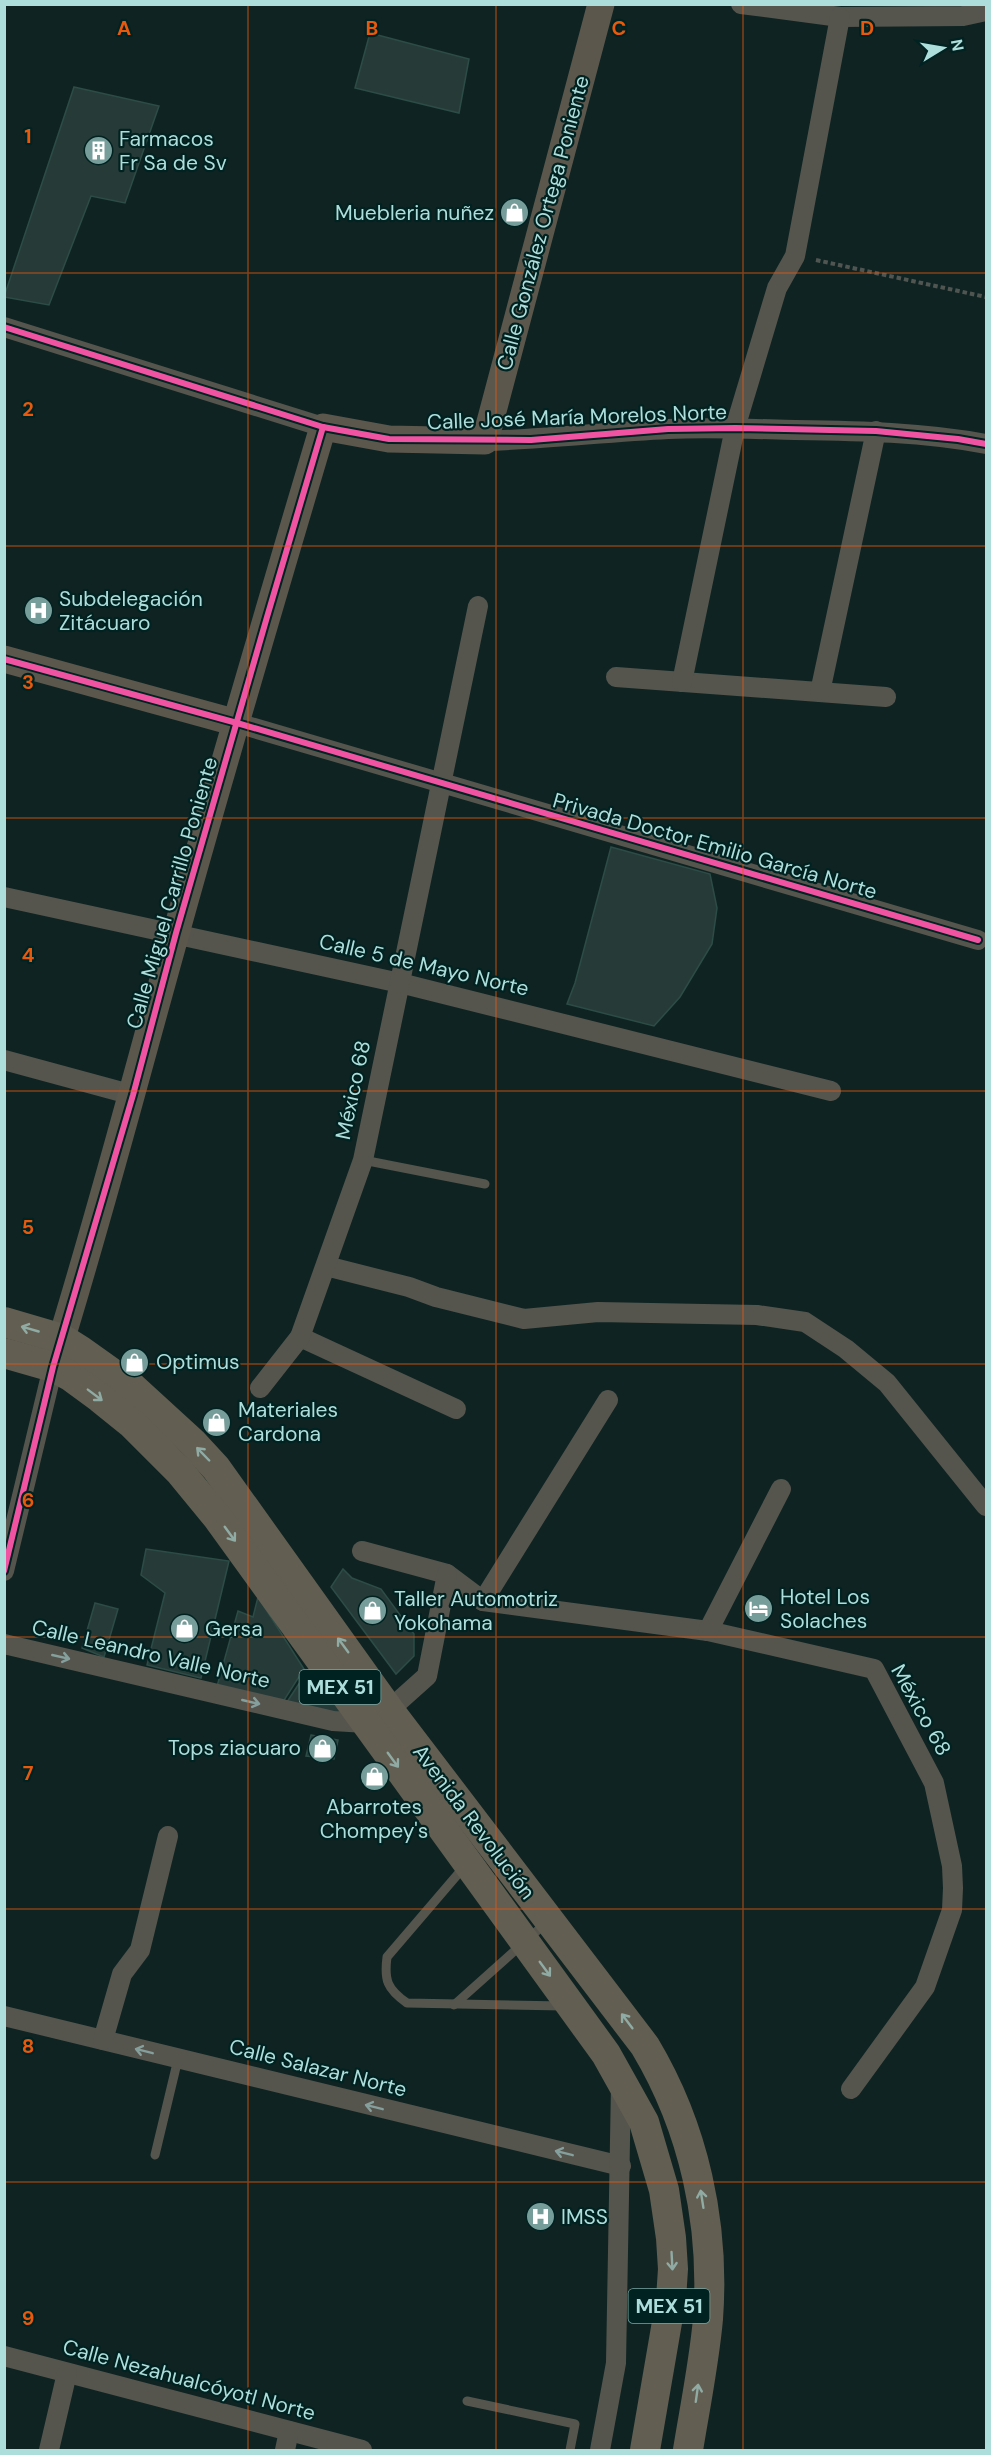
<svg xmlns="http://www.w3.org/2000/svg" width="991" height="2455" viewBox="0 0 991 2455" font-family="'DM Sans',sans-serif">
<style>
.building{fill:#263b38;stroke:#2d4c47;stroke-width:1.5}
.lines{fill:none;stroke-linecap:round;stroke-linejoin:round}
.path{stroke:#515551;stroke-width:4;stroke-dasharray:4.5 3;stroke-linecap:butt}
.lane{stroke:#55554e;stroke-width:9}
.street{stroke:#55554e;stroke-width:20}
.secondary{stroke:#5c574d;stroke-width:27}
.primary{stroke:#635e52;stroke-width:30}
.cycleway-casing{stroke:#002221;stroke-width:10}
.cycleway{stroke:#f153a3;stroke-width:6}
.oneway{stroke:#8faba4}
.oneway2{stroke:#85a09c}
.grid{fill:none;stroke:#e8590c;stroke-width:1.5;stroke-opacity:0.55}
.labels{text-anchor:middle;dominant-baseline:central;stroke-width:4.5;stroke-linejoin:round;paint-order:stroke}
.shield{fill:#002221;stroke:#79a6a3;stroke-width:1.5}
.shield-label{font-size:20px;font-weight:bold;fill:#addedb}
.poi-label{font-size:21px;fill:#addedb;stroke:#002221;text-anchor:start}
.street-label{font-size:21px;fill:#addedb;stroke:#002221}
.grid-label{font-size:20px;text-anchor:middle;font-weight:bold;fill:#e8590c;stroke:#002221;stroke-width:4.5;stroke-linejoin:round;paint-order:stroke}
</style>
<rect width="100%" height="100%" fill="#0f2422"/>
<g class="building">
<polygon points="370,33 469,59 459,113 355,88"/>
<polygon points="74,87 159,106 125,203 91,196 49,305 4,297"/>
<polygon points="611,847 710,874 717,908 712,944 680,997 654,1026 567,1004 575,983"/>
<polygon points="146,1549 229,1561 201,1678 147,1665 165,1593 141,1575"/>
<polygon points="343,1569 352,1578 381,1589 414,1634 414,1656 396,1674 331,1587"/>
<polygon points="258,1597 304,1669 281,1705 216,1690 238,1611 253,1617"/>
<polygon points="95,1603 118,1609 104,1657 82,1648"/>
<polygon points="308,1670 355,1715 285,1705"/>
<polygon points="311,1735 338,1740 334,1759 306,1756"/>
</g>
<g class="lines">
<polyline class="path" points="816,260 986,297"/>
<g class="lane">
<polyline points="363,1160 485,1184"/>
<path d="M464 1867 387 1957C384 1980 387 1989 407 2003L564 2006"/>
<polyline points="454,2005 547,1922"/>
<polyline points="155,2155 178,2059"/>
<polyline points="467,2401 575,2424 570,2450"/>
</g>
<g class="street">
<polyline points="741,4 840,17 963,16 986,11"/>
<polyline points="4,327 323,427"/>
<path d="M485 441C546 439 607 432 668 429 710 427 753 429 795 430 860 431 923 432 986 444"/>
<polyline points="616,677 886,697"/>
<polyline points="682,682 735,428 777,288 795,256 840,17"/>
<polyline points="820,692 876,431"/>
<polyline points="237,723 978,940"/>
<polyline points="4,897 400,983 831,1091"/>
<polyline points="4,1060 133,1095"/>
<polyline points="326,1266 409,1287 436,1297 524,1319 598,1312 757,1315 805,1322 846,1349 887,1383 986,1506"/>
<polyline points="300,1337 456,1409"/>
<polyline points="260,1388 300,1337 363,1160 478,606"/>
<polyline points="362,1551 447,1574 483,1601 708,1631 874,1669 934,1783 952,1866 953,1888 952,1910 925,1987 851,2089"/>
<polyline points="4,1571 53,1367"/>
<polyline points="483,1601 608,1400"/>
<polyline points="708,1631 781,1489"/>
<polyline points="4,1644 333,1721 366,1723 389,1710 427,1676 447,1574"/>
<polyline points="4,2016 621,2166"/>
<polyline points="103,2040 122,1974 140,1950 168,1836"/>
<polyline points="4,2356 362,2450"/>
<polyline points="49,2450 67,2373"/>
<polyline points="285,2450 289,2431"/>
<polyline points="600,2450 616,2363 621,2085"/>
</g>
<g class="secondary">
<polyline points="4,659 237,723"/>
<path d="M55 1360C99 1219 136 1076 176 933 223 764 273 595 323 427L389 439 485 441 601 4"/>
</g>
<g class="primary">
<path d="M4 1322 62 1339 81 1351 133 1388 192 1442 216 1468 389 1710 645 2046C694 2128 715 2224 708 2319 704 2363 695 2407 688 2450"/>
<polyline points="4,1353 53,1367 70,1376 100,1398 131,1423 180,1472 217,1517 606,2054 644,2122 664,2190 671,2238 673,2269 671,2299 645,2450"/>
</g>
<defs>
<g id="cycleway">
<polyline points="4,327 323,427 389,439 531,440 668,429 735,428 876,431 958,439 986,444"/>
<polyline points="4,659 237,723 978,940"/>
<polyline points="4,1571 53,1367 133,1095 176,933 267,617 323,427"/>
</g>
</defs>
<use href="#cycleway" class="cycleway-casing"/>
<use href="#cycleway" class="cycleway"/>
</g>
<defs><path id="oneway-shaft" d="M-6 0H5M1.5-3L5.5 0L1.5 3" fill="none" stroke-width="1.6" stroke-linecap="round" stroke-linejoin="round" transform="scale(1.5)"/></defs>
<g class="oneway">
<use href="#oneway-shaft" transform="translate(30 1329) rotate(-164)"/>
<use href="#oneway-shaft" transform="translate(95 1395) rotate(37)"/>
<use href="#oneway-shaft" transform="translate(203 1454) rotate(-134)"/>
<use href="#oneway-shaft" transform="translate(230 1534) rotate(54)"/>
<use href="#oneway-shaft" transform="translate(343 1645) rotate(-126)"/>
<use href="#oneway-shaft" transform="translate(393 1760) rotate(54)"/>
<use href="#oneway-shaft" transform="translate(545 1969) rotate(54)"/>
<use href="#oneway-shaft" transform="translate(627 2021) rotate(-127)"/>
<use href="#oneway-shaft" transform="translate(702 2199) rotate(-99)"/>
<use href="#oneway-shaft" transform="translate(672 2261) rotate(87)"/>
<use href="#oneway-shaft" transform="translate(697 2393) rotate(-82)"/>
</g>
<g class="oneway2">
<use href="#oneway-shaft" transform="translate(61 1657) rotate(13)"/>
<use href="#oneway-shaft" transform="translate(251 1702) rotate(13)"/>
<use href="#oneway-shaft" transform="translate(144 2051) rotate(-166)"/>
<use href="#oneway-shaft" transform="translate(374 2107) rotate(-166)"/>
<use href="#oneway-shaft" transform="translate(564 2153) rotate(-166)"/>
</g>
<path class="grid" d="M248 4V2450M496 4V2450M743 4V2450M4 273H986M4 546H986M4 818H986M4 1091H986M4 1364H986M4 1637H986M4 1909H986M4 2182H986"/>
<defs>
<symbol id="building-disc" viewBox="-11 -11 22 22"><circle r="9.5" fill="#769d9a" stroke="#002221"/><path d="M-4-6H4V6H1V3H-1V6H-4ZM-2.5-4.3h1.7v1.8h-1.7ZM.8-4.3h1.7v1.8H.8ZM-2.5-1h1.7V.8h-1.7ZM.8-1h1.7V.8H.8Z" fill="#fff"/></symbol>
<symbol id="shop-disc" viewBox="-11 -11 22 22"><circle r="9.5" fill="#769d9a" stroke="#002221"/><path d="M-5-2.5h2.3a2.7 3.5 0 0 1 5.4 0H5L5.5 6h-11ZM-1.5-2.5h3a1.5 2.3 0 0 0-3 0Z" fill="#fff"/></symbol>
<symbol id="hospital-disc" viewBox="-11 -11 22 22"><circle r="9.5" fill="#769d9a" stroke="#002221"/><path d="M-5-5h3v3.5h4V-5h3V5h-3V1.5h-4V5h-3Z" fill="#fff"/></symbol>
<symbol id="hotel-disc" viewBox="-11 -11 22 22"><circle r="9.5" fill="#769d9a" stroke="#002221"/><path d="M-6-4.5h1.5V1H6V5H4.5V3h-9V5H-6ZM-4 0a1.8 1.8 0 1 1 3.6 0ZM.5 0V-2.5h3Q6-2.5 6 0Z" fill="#fff"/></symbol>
</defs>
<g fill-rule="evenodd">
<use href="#building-disc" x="82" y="134" width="33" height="33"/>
<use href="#shop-disc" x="498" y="196" width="33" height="33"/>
<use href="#hospital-disc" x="22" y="594" width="33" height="33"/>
<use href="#shop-disc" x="118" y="1346" width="33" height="33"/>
<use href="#shop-disc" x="200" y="1406" width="33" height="33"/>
<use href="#hotel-disc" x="742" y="1592" width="33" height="33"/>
<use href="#shop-disc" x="356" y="1594" width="33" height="33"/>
<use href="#shop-disc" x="168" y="1612" width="33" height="33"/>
<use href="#shop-disc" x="306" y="1732" width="33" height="33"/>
<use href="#shop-disc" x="358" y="1760" width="33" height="33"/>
<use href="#hospital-disc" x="524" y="2200" width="33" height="33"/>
</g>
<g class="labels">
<g class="shield">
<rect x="299.5" y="1670" width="81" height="34" rx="4.5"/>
<rect x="628.5" y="2289" width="81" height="34" rx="4.5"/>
</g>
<g class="shield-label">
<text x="340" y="1687">MEX 51</text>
<text x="669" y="2306">MEX 51</text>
</g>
<g class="poi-label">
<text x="119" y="139">Farmacos<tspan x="119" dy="24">Fr Sa de Sv</tspan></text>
<text x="494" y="213" text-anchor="end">Muebleria nuñez</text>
<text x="59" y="599">Subdelegación<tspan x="59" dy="24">Zitácuaro</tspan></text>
<text x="156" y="1362">Optimus</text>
<text x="238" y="1410">Materiales<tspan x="238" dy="24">Cardona</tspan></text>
<text x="780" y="1597">Hotel Los<tspan x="780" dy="24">Solaches</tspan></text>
<text x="394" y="1599">Taller Automotriz<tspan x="394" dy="24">Yokohama</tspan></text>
<text x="205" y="1629">Gersa</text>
<text x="301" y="1748" text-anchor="end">Tops ziacuaro</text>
<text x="374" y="1807" text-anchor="middle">Abarrotes<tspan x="374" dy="24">Chompey's</tspan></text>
<text x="561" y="2217">IMSS</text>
</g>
<g class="street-label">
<text transform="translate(543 223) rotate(-75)">Calle González Ortega Poniente</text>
<text transform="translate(577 417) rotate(-2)">Calle José María Morelos Norte</text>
<text transform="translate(715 846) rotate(16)">Privada Doctor Emilio García Norte</text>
<text transform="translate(172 893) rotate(-74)">Calle Miguel Carrillo Poniente</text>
<text transform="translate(424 965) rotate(13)">Calle 5 de Mayo Norte</text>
<text transform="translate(353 1090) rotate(-78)">México 68</text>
<text transform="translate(151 1654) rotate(13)">Calle Leandro Valle Norte</text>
<text transform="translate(921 1710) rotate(61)">México 68</text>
<text transform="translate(474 1822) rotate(53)">Avenida Revolución</text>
<text transform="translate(318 2068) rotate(14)">Calle Salazar Norte</text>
<text transform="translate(189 2380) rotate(15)">Calle Nezahualcóyotl Norte</text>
</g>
</g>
<g class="grid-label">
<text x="124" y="35">A</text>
<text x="372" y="35">B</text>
<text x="619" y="35">C</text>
<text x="867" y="35">D</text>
<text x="28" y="143">1</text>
<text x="28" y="416">2</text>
<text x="28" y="689">3</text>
<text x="28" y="962">4</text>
<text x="28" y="1234">5</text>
<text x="28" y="1507">6</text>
<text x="28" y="1780">7</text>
<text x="28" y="2053">8</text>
<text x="28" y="2325">9</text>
</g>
<rect width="991" height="2455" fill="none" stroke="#addedb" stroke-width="12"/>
<g transform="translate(943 48) rotate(79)" stroke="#002221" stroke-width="4.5" paint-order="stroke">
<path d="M0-4.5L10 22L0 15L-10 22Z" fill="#addedb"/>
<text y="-9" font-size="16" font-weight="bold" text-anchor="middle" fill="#addedb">N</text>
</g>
</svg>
